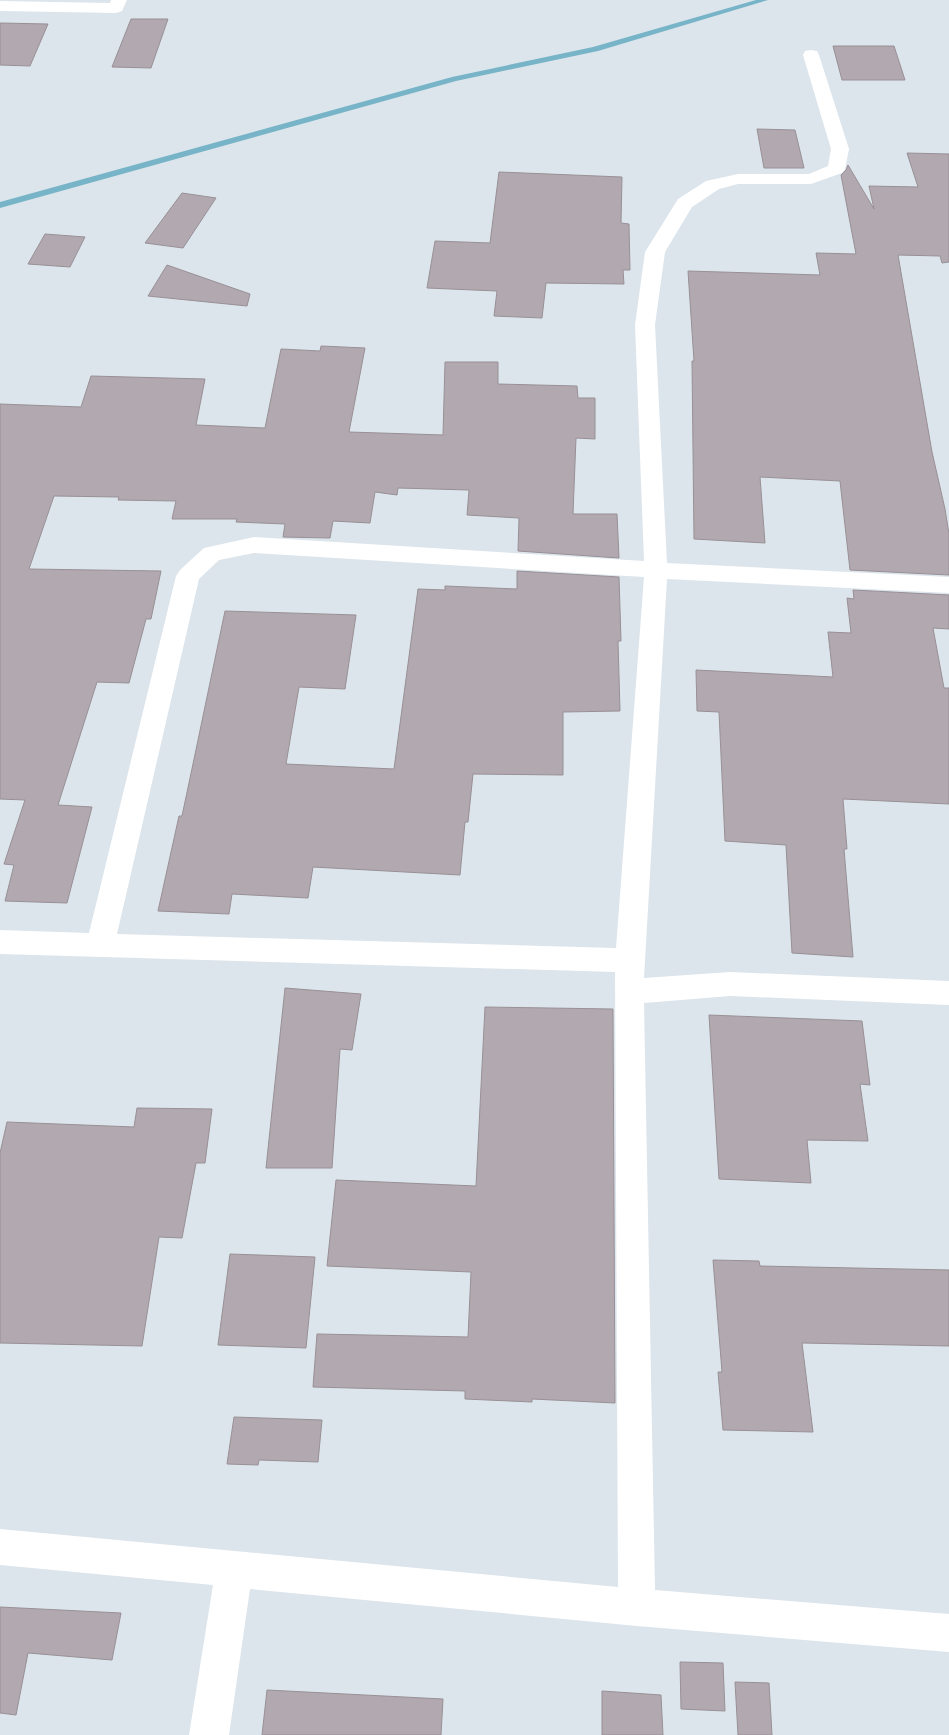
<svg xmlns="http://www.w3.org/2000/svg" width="949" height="1735" viewBox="0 0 949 1735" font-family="Bitter,serif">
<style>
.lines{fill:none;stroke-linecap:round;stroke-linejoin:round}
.stream{fill:#78b4c7;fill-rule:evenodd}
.building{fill:#b2a9b0;stroke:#989096}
.street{fill:#fff;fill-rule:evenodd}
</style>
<rect width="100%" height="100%" fill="#dce5ec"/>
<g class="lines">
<polygon class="stream" points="756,0 768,0 598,51 456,81 0,208 0,202 452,77 593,47"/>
</g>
<g class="building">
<polygon points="131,19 168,19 151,68 112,67"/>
<polygon points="0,23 48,24 30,66 0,65"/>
<polygon points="833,46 894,46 905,80 842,80"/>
<polygon points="757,129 795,130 804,168 764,168"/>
<polygon points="907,153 949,154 949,262 942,263 940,256 898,255 932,452 945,509 949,534 949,575 850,570 840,481 760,477 765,543 694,539 692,361 694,361 688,271 820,275 816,253 856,254 841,175 846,170 848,165 874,209 869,186 918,187"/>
<polygon points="499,172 622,177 621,223 629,224 630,270 623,270 624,284 546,283 542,318 494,316 497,291 427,288 435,241 490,243"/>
<polygon points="182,193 216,198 183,248 145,243"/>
<polygon points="45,234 85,237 70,267 28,264"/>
<polygon points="167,265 250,294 247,306 148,296"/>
<polygon points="321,346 365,348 349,432 443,435 445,362 498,362 498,384 577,386 578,398 595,398 595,439 576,438 573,514 617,514 619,558 518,551 519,518 467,515 469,490 398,488 397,495 375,492 370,523 333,521 330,538 283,537 285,524 236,522 237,519 172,519 176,501 118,500 119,497 54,496 29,569 161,571 151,619 146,619 129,683 97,682 58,805 92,807 67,903 5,901 14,865 4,864 25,800 0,799 0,404 81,407 91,376 205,379 196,425 265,428 281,349 320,351"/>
<polygon points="517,571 619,577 621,641 618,641 620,711 563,712 563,775 473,774 468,822 465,822 460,875 313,867 308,898 232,894 229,914 158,911 179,816 182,816 193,764 225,611 356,615 345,689 299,687 286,764 394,769 418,589 445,590 445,586 517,589"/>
<polygon points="853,590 949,595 949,629 933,628 944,688 949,688 949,804 843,799 847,849 844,849 853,957 792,953 786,845 725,841 719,712 697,711 696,670 833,677 828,632 851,633 847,598 854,599"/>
<polygon points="285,988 361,994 352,1050 340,1049 332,1168 266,1168"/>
<polygon points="485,1007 613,1009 615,1403 532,1399 532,1402 465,1399 465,1391 313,1387 317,1334 468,1337 471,1272 327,1266 336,1180 476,1186"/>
<polygon points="709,1015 862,1021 870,1085 860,1084 868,1141 807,1140 811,1183 719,1179"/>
<polygon points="137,1108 212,1109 205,1163 196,1163 182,1238 159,1237 142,1346 0,1343 0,1153 7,1122 134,1127"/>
<polygon points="230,1254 315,1257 306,1348 218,1345"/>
<polygon points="713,1260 759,1261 760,1266 949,1270 949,1346 802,1343 813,1432 723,1430 718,1372 722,1372"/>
<polygon points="234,1417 322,1420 318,1462 259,1460 258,1465 227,1464"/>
<polygon points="0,1607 121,1613 112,1660 28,1653 16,1715 0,1713"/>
<polygon points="680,1662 723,1663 725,1711 681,1709"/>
<polygon points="735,1682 769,1683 772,1735 738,1735"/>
<polygon points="267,1690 443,1699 441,1735 262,1735"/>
<polygon points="602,1691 661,1695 663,1735 602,1735"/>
</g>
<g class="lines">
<g class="street">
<polygon points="111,0 127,0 122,11 116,13 0,11 0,1 110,3"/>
<path d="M811 50 817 51 819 55 849 149 845 169 842 173 811 184H738L719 189 692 207 665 252 655 325 667 563 949 577V593L667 579 644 978 730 972 949 981V1005L730 996 644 1003 655 1590 949 1614V1652L637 1626 250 1589 229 1735H189L213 1585 0 1565V1529L618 1587 615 972 0 954V930L89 933 176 576 180 570 204 548 254 537 644 561 635 325 645 252 678 199 706 181 738 174H809L828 166 831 149 803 55 805 51ZM254 553 644 577 616 948 117 934 199 579 219 560Z"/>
</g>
</g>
</svg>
